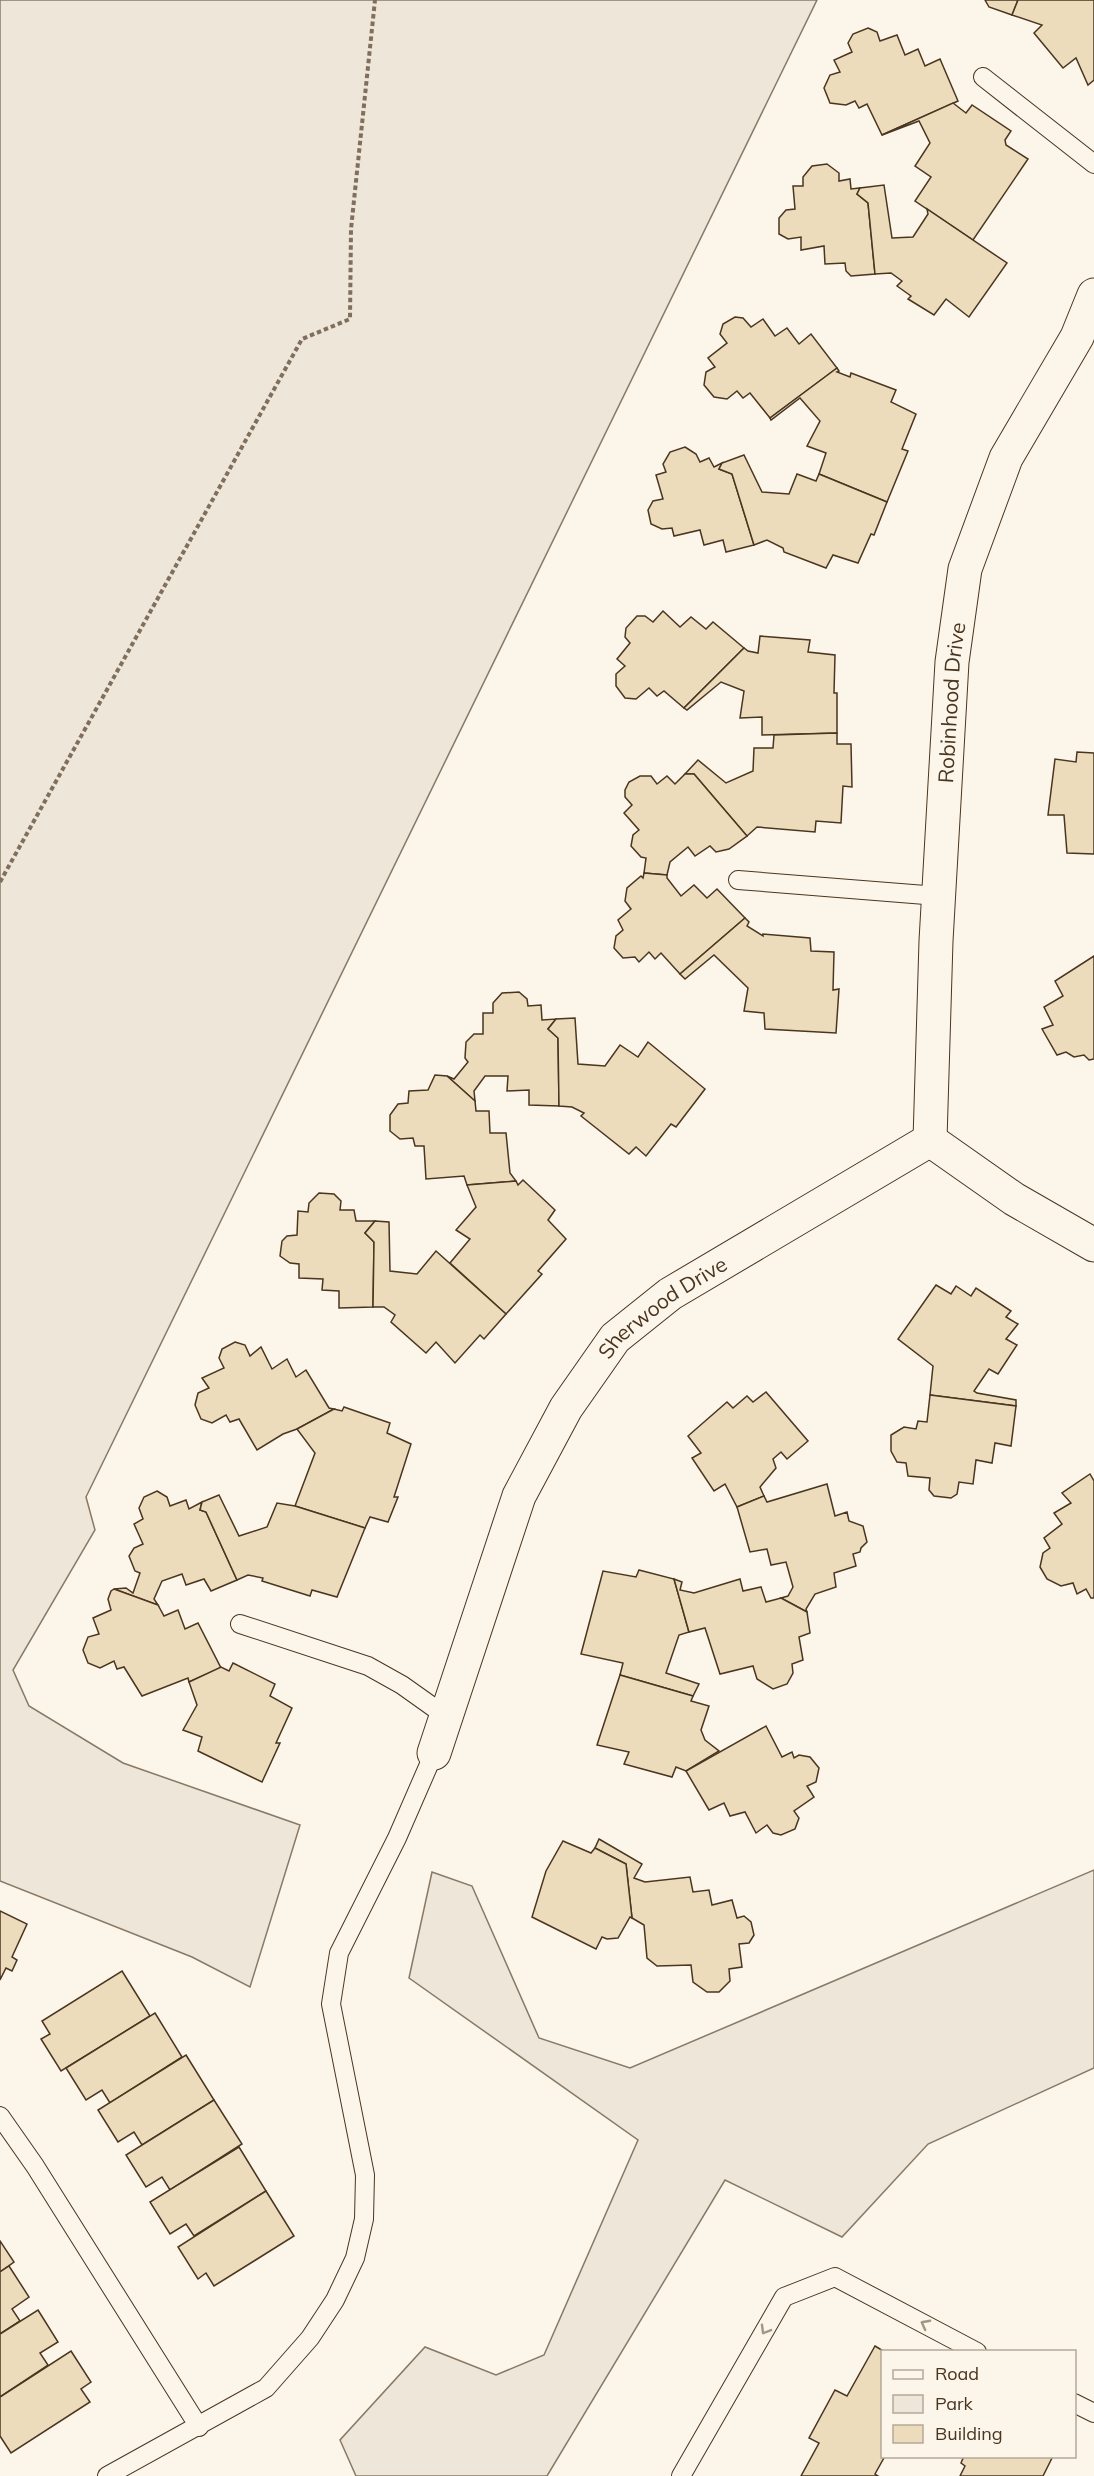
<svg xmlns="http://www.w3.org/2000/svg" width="1094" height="2476" viewBox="0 0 1094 2476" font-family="Mulish,sans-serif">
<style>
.green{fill:#ede6d9;stroke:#887966;stroke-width:1.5}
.building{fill:#ecdcbc;stroke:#4a3520;stroke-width:1.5}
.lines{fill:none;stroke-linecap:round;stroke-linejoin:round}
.lane-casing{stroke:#4a3520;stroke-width:20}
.street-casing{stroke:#4a3520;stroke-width:35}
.path{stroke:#7f6f5c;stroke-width:4;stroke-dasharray:4.5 3;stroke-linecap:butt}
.lane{stroke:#fbf6e9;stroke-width:18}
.street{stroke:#fbf6e9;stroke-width:33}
.oneway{stroke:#a29684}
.labels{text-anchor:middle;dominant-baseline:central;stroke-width:4.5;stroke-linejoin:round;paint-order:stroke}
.street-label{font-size:21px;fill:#4a3520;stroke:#fbf6e9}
</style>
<rect width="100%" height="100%" fill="#fbf6e9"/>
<g class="green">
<polygon points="0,0 817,0 86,1497 95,1530 13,1670 29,1706 123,1763 300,1825 250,1987 192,1957 0,1881"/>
<polygon points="1094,1870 1094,2068 928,2144 842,2237 725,2180 547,2476 356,2476 340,2440 425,2347 496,2375 544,2355 638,2140 409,1978 432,1872 472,1886 539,2038 630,2068"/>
</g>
<g class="building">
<polygon points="985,0 1018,0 1012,15 989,7"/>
<polygon points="1018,0 1094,0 1094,80 1088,85 1076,58 1063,68 1034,33 1042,25 1012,15"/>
<polygon points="868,28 877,32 880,41 897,35 905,55 918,49 925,66 940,59 958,101 882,135 867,104 859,108 855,101 846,105 830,103 824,88 830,75 840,72 834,60 852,52 848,43 853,34"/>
<polygon points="953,103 966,113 972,105 1011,131 1005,140 1006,145 1028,159 973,240 915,201 931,177 915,166 930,143 919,121 882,135"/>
<polygon points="827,164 839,173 839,181 850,179 851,189 860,188 857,194 868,203 875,274 851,276 846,271 845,263 825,264 824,246 801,250 801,237 788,239 779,234 779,218 786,210 795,209 793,186 803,186 803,177 812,166"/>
<polygon points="884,185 892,238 913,237 928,214 927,209 1007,263 969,317 946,299 934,315 908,299 911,296 897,286 902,281 891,273 875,274 868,203 857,194 860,188"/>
<polygon points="735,317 743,318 751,327 763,319 775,336 787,328 799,344 811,334 837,368 770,418 750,393 743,398 737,391 727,399 714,397 704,385 706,372 715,367 708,358 727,343 720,334 723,324"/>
<polygon points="837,368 839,371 837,372 850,377 851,373 896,390 891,402 916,414 902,449 908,451 887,502 819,474 826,453 807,446 820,421 800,398 771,420 770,418"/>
<polygon points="685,447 696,454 700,462 709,458 714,467 722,463 719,469 732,474 754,545 726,552 723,540 704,545 700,530 674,536 672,528 662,529 651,524 648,510 653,501 663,499 656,475 666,472 663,464 670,452"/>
<polygon points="744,455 762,492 789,494 797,474 816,481 819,474 887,502 874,535 871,534 858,563 833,555 826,568 784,552 783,548 767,540 754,545 732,474 719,469 722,463"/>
<polygon points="663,611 680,627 691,617 706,629 713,622 744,648 684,708 664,691 657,696 649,688 636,699 625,698 616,686 616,674 625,666 617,659 630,643 625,637 626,628 637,616 645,616 653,622"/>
<polygon points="760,636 810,640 808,652 835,655 834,693 837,693 837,733 762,735 762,717 740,718 744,691 721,682 687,710 684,708 744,648 748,651 758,653"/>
<polygon points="837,733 837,744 851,744 852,787 843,786 841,823 816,821 815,832 757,827 747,836 694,774 685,774 698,760 726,783 753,771 754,748 773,748 774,735"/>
<polygon points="1077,752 1094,753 1094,854 1067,853 1064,815 1048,815 1055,759 1076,762"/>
<polygon points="685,774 694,774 747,836 729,849 716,852 710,846 695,856 688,847 670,862 667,875 644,873 646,858 641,857 631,846 633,835 639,830 624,813 632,805 625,797 625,790 629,782 640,776 651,776 657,784 667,776 675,784"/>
<polygon points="644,873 667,875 667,878 681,896 694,885 707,898 717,889 745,918 680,974 661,953 655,959 649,952 639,962 635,957 623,958 614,948 616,936 623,930 618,920 631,909 625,901 627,888 641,876 643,878"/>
<polygon points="745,918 749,922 747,926 763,936 763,934 810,938 811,951 834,952 833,990 839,989 836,1033 765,1029 764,1013 744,1011 748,988 714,955 685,979 680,974"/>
<polygon points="1094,956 1094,1059 1089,1060 1084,1055 1074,1057 1066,1052 1057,1055 1042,1029 1053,1025 1044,1007 1063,996 1055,981"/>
<polygon points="519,992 527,999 528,1006 541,1005 542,1020 556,1019 548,1029 558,1038 559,1106 529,1105 529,1090 507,1091 508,1076 485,1076 474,1091 475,1101 447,1076 454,1079 468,1062 465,1058 466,1042 474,1034 483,1034 483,1013 493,1013 493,1003 502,993"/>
<polygon points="575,1018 578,1064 605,1066 620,1045 638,1057 648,1042 705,1089 676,1127 671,1124 646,1156 636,1147 629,1154 581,1116 584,1113 572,1107 559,1106 558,1038 548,1029 556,1019"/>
<polygon points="435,1075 447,1076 475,1101 476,1111 489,1111 490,1133 506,1133 510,1173 516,1181 467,1185 464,1176 426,1179 424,1146 415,1146 413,1138 400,1139 390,1131 390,1115 398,1104 408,1103 409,1091 428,1090"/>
<polygon points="523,1180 555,1210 548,1220 566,1239 538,1271 542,1274 506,1314 450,1263 470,1239 456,1230 476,1207 467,1185 516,1181 518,1185"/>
<polygon points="319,1193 334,1194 341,1201 340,1210 354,1210 356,1221 375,1221 365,1233 374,1242 373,1307 339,1308 339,1291 322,1290 323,1279 299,1278 299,1264 290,1263 280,1256 282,1241 287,1236 297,1235 298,1211 308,1212 309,1203"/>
<polygon points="375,1221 389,1222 390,1271 417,1274 436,1251 506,1314 484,1339 480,1335 455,1363 436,1342 426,1353 391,1322 395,1315 384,1307 373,1307 374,1242 365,1233"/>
<polygon points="936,1285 951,1294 956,1286 971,1296 976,1288 1011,1311 1006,1317 1018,1324 1006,1339 1017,1345 998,1374 989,1369 974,1391 977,1393 1016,1400 1016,1406 930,1395 933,1366 898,1339"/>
<polygon points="235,1342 245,1345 250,1356 261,1347 272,1369 287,1359 296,1377 306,1370 329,1408 334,1409 297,1429 283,1434 257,1450 239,1419 230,1422 226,1415 212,1423 201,1419 195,1405 198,1393 209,1388 202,1378 224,1368 219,1358 222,1349"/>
<polygon points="766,1392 808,1441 787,1459 781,1452 773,1459 776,1468 760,1487 764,1496 737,1507 725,1484 714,1491 692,1458 701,1453 688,1436 727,1402 733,1408 747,1396 753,1402"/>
<polygon points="930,1395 1016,1406 1011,1446 995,1443 992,1463 976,1460 973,1484 959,1482 957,1494 951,1498 934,1496 929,1490 930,1478 908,1476 906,1463 897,1462 891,1451 891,1435 904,1427 916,1429 918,1421 927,1422"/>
<polygon points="344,1407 390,1423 387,1433 411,1444 394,1497 398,1497 388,1522 370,1517 365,1528 295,1506 315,1453 297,1429 334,1409 342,1411"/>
<polygon points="1090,1474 1094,1481 1094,1598 1091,1598 1086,1589 1077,1594 1073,1583 1061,1586 1047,1579 1040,1567 1043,1553 1050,1548 1044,1538 1062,1524 1054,1513 1071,1503 1062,1493"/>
<polygon points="827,1484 835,1516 847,1512 849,1521 863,1526 867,1542 861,1548 860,1552 853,1554 856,1566 834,1573 836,1587 815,1594 806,1609 807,1612 781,1598 788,1596 793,1587 786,1562 771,1565 767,1549 750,1552 737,1507 764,1496 767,1502"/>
<polygon points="157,1491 167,1497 170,1506 186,1500 189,1509 202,1502 200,1510 206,1512 237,1580 211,1591 204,1579 186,1585 182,1574 162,1581 154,1599 158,1605 114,1589 126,1588 133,1593 140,1573 135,1571 129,1556 134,1548 143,1544 134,1524 143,1519 139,1508 144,1497"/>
<polygon points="219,1495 239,1536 267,1527 277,1503 295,1506 365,1528 337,1597 312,1590 310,1596 262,1581 263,1578 248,1575 237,1580 206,1512 200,1510 202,1502"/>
<polygon points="639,1570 674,1579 689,1632 679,1635 666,1673 699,1684 693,1696 620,1675 623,1663 581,1654 603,1571 636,1577"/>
<polygon points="674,1579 682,1582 680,1590 694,1593 740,1579 743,1591 761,1587 766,1602 781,1598 807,1612 810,1633 799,1637 803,1660 792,1664 793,1673 787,1684 773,1689 757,1679 753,1666 720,1674 705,1628 689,1632"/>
<polygon points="114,1589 158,1605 164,1616 178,1610 185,1629 198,1623 221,1668 189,1682 188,1678 142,1696 124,1667 117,1669 114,1661 100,1668 88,1663 83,1650 88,1637 99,1634 93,1618 111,1610 108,1599 111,1591"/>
<polygon points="233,1663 275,1684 270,1696 292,1708 276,1743 280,1743 262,1782 198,1751 202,1737 183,1730 197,1705 189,1682 221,1667 229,1671"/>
<polygon points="620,1675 693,1696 691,1701 709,1706 701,1730 705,1740 719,1751 686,1771 676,1767 672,1777 624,1764 629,1752 597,1745"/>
<polygon points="766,1726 782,1757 792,1752 794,1758 799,1755 810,1757 819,1768 816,1782 807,1786 814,1797 794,1811 799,1818 795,1829 781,1835 773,1833 767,1825 756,1833 745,1812 730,1816 724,1803 709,1810 686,1771"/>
<polygon points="599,1839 642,1864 634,1878 645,1882 690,1877 693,1892 709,1890 712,1905 732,1900 737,1918 744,1916 751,1922 754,1935 749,1943 739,1944 742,1967 729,1969 730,1981 719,1992 707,1992 693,1982 691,1965 657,1966 647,1958 644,1925 632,1918 626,1864 595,1848"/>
<polygon points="563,1841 591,1853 595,1848 626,1864 632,1918 630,1917 618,1938 607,1939 602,1937 596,1949 532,1917 546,1871"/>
<polygon points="0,1911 27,1924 12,1957 17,1960 12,1971 6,1968 0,1980"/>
<polygon points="122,1971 150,2016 61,2071 41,2039 50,2034 42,2021"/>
<polygon points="155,2013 182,2057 110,2103 102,2090 86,2100 66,2068"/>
<polygon points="186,2055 214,2100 142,2145 134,2132 118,2142 98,2110"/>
<polygon points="214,2100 242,2144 170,2190 162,2177 146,2187 126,2155"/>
<polygon points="239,2147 266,2191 194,2236 186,2224 170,2234 150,2202"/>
<polygon points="266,2191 294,2236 214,2286 206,2273 198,2279 178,2247"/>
<polygon points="0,2241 14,2262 0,2272"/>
<polygon points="9,2266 29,2297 12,2309 20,2321 0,2334 0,2272"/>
<polygon points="38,2310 58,2342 40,2353 48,2365 0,2397 0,2334"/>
<polygon points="875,2346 885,2352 882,2352 882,2456 885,2456 875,2474 878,2476 801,2476 819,2443 809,2438 835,2390 847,2396"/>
<polygon points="71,2351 91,2382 81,2389 90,2402 11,2453 0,2436 0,2397"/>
<polygon points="964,2456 1053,2456 1043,2476 960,2476 965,2466 961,2463"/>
</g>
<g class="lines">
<defs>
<g id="lane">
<polyline points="983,77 1094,164"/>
<polyline points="738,880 938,896"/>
<polyline points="240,1624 368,1666 402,1685 447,1717"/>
<polyline points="0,2116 35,2166 199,2427"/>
<polyline points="1074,2403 1094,2413"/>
<polyline points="107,2476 266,2388 310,2338 335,2300 355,2258 364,2219 365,2175 331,2004 339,1953 397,1838 434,1753"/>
<polyline points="681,2476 784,2297 835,2277 977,2352"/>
</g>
<g id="street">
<path id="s1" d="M930 1140 936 941 952 662 965 569 1006 458 1077 337 1094 295"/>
<polyline points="930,1140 1014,1199 1094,1245"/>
<path id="s2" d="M434 1753 519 1496 566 1408 615 1338 670 1294 930 1140"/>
</g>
</defs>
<use href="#lane" class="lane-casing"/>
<use href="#street" class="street-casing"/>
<polyline class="path" points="0,882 302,339 350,319 351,229 375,0"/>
<use href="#lane" class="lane"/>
<use href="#street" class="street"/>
</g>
<defs><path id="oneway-chevron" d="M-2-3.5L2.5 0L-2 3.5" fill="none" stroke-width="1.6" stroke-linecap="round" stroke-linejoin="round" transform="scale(1.5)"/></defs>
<g class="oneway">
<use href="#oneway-chevron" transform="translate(925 2324) rotate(-152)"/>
<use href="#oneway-chevron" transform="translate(765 2330) rotate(120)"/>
</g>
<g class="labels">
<g class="street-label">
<text stroke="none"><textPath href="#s1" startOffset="438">Robinhood Drive</textPath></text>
<text stroke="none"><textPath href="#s2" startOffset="512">Sherwood Drive</textPath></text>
</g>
</g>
<rect x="881" y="2350" width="195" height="108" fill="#fbf6e9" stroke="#b4a999" stroke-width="1.5"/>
<rect x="893" y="2370" width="30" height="9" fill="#fbf6e9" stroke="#b4a999" stroke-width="1.5"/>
<text x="935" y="2380" font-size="18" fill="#4a3520">Road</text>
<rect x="893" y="2395" width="30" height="18" fill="#ede6d9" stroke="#b4a999" stroke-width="1.5"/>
<text x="935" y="2410" font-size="18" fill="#4a3520">Park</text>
<rect x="893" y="2425" width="30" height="18" fill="#ecdcbc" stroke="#b4a999" stroke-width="1.5"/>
<text x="935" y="2440" font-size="18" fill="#4a3520">Building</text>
</svg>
